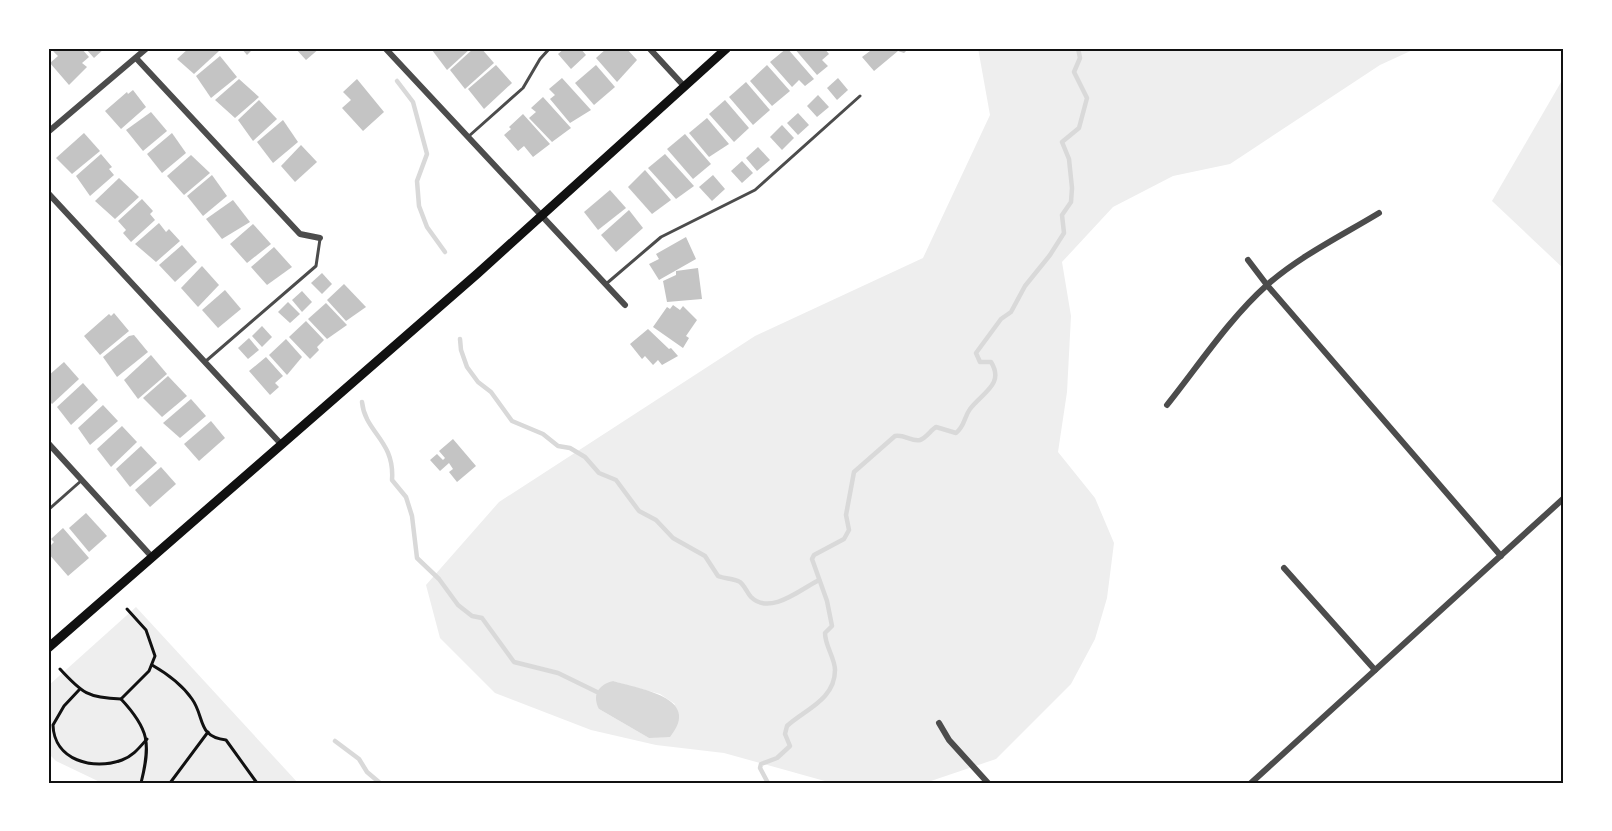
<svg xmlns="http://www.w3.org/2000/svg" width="1612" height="831" viewBox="0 0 1612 831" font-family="'Roboto Condensed',sans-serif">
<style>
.green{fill:#eee;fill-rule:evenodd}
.water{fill:#d9d9d9}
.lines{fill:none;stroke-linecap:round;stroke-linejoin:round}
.stream{stroke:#d9d9d9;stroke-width:4.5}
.building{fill:#c4c4c4}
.path{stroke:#111;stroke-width:3}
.service{stroke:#4c4c4c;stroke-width:3}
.minor{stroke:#4c4c4c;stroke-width:6}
.secondary{stroke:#111;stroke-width:9}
.neatline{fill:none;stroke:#111;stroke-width:2}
</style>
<rect width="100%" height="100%" fill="#fff"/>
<g class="green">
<path d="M978 48H1417L1380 65 1230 164 1173 176 1113 207 1062 262 1071 316 1067 392 1058 452 1095 498 1114 543 1107 598 1095 639 1071 684 996 759 925 783H832L724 753 656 745 591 730 495 693 440 638 426 585 499 502 755 336 923 258 990 115ZM612 681 660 694 675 704 649 738 599 709Z"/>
<polygon points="1564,77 1564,269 1492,201"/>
<polygon points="136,607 298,783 102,783 56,761 48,753 48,686"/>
</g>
<path class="water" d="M613 681C639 689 703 697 670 737L649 738 599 709C592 695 598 685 613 681Z"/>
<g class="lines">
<g class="stream">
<polyline points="397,81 413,102 427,154 417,181 419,206 427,227 445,252"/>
<path d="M460 339 461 350 467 367 478 382 491 392 512 421 543 434 558 446 570 448 585 457 599 473 616 480 639 511 656 520 673 538 705 556 718 576C725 579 734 578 740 582 745 586 747 593 751 597 770 616 801 589 819 580"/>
<path d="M362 402C365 433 395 440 392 480L406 497 412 516 417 558 439 579 458 605 472 616 482 618 514 662 558 673 597 692"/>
<polyline points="335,741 359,759 367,772 380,783"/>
<path d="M768 783 760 768 761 764 777 758 790 746 785 734 787 726C804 710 835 700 835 670 835 658 825 646 825 633L832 626 827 601 812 559 814 555 844 539 849 530 846 515 854 472 895 436C904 434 912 442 920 440 926 438 931 430 936 427L956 433C965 426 964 417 970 409 982 393 1005 384 991 362H980L976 353 1001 319 1011 312 1025 286 1050 255 1064 233 1062 215 1071 202 1072 188 1069 159 1062 142 1079 128 1087 98 1074 72 1080 58 1078 48"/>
</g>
</g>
<g class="building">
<polygon points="57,48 81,48 89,57 82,63 87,67 69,85 50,63 58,56 53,51"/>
<polygon points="85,48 105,48 94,58"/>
<polygon points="189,48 216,48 219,51 194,74 177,59"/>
<polygon points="241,48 254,48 247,55"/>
<polygon points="295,48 320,48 306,60"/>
<polygon points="435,48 471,48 447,70 432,50"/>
<polygon points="474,48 481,48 494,63 465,89 450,70"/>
<polygon points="565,48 580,48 586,55 571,69 558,54"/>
<polygon points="607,48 626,48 637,60 617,82 596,58"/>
<polygon points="787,48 814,79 805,86 799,80 792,87 770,62"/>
<polygon points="794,48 824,48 829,54 822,60 828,66 817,75"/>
<polygon points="874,48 909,48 904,53 898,51 874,71 862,57"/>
<polygon points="220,56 237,77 211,98 196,76"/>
<polygon points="496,65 512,83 484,109 468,89"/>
<polygon points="596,65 615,87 594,105 575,83"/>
<polygon points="767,65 790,91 772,106 750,81"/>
<polygon points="562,78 591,110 570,123 550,99 555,95 549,89"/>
<polygon points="838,78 848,90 837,100 827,88"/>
<polygon points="239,79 259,97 235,118 215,100"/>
<polygon points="357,79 384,112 363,131 342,108 351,100 343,92"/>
<polygon points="746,82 770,110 753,125 729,97"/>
<polygon points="133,90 146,107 121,129 105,111 127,92 128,94"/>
<polygon points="818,95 829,107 817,117 807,106"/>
<polygon points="543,97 571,128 552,142 529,118 536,112 531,108"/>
<polygon points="259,100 277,119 253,141 238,120"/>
<polygon points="725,100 749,128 734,142 709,114"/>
<polygon points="151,112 167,131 143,151 126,130"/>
<polygon points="798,113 809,125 798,135 787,123"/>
<polygon points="523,114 550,144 533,157 524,146 518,151 504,135 511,129 509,127"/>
<polygon points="707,118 729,144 709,157 689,133"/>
<polygon points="283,120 298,142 273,163 257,142"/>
<polygon points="782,125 794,138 782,150 770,137"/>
<polygon points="84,133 100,151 72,174 56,158"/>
<polygon points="172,133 186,153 162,173 147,154"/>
<polygon points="685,134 711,164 693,179 667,149"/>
<polygon points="301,145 317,162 295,182 281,166"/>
<polygon points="758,147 770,160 757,171 746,158"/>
<polygon points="101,154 112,167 109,169 114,175 90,196 76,176"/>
<polygon points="665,154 694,186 676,199 648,168"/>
<polygon points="191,155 210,173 184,195 167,176"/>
<polygon points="742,161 753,173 742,183 731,171"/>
<polygon points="645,170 671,200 652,214 628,187"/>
<polygon points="212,175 227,196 203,216 187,196"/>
<polygon points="713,175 725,189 712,201 699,187"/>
<polygon points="119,178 139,197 115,219 95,201"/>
<polygon points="610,190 626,208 598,230 584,212"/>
<polygon points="142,199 153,211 150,214 155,220 131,242 123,233 126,230 118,221"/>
<polygon points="233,200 250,222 222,239 206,219"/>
<polygon points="629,210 643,228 616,252 601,235"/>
<polygon points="159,223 166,232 169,229 180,241 156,262 135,244"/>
<polygon points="253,224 271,244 247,263 230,244"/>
<polygon points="686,237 696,259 659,280 649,264 659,259 656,254"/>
<polygon points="182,245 197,262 175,282 159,265"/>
<polygon points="274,247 292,267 267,285 251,267"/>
<polygon points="202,266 219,285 198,307 181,288"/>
<polygon points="698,268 702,299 667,302 663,281 676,275 676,271"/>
<polygon points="322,273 332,284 322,294 311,283"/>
<polygon points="344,284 366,307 346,321 327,300"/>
<polygon points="225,290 241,309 218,328 202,310"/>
<polygon points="302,291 312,302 302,312 292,300"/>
<polygon points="288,302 300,314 290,323 278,312"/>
<polygon points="326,303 347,325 327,339 308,319"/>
<polygon points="673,305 680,310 683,306 697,320 686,336 689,338 683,348 653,327 667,307 670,309"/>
<polygon points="114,313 129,331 100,355 84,336 109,314 111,316"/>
<polygon points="306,321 324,340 317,347 319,350 310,359 289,337"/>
<polygon points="262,326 272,337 262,347 252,336"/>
<polygon points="648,329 669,349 671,348 678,356 662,365 658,360 653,365 645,356 642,359 630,344"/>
<polygon points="134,335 148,352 117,377 103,357 129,336"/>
<polygon points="249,338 259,350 248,359 238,348"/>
<polygon points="286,339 302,357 287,375 269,355"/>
<polygon points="151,355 167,374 138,399 124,380"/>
<polygon points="266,357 283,376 275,383 279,387 270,395 249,371"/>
<polygon points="64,362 79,379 52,404 48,400 48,376"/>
<polygon points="168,376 187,396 162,417 143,398"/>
<polygon points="83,383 98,400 71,425 57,407"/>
<polygon points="191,399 206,416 180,438 163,423"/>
<polygon points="103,405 118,421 90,445 78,428"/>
<polygon points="211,421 225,438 199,461 184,444"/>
<polygon points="122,426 137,442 111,467 97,449"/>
<polygon points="453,439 476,466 457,482 449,472 453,469 449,463 440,471 430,460 437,454 443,460 445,458 439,451"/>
<polygon points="141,446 157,463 130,487 116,469"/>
<polygon points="161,467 176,484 150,507 135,490"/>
<polygon points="86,513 107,536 89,552 69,528"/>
<polygon points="63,528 89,558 68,576 48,553 48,548 54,542 51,539"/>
</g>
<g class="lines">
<g class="path">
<path d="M152 665C166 673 183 686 192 699 205 717 197 737 226 740L257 783"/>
<path d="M60 669C82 693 88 698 121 699 149 729 151 743 141 783"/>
<path d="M79 690 64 706 53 725C54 760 93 771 122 760 133 756 139 748 147 739"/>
<polyline points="121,699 149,671 155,656 146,630 127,609"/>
<polyline points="170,783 208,732"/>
</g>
<g class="service">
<polyline points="469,136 523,88 540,59 550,48"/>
<polyline points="606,284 661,237 755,190 860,96"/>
<polyline points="206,361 316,266 320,239"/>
<polyline points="48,510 82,480"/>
</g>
<g class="minor">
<polyline points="385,48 625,305"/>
<polyline points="649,48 684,86"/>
<polyline points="136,58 300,234 320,238"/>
<polyline points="48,132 147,48"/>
<polyline points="48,193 281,444"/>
<polyline points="1248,260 1267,285 1501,556"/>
<path d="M1167 405C1199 365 1229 319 1267 285 1300 256 1341 236 1379 213"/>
<polyline points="48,443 152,557"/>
<polyline points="1284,568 1375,670"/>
<polyline points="939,723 949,740 988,783"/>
<polyline points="1251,783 1564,498"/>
</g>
<polyline class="secondary" points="48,648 477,274 727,48"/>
</g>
<rect width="1612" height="831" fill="none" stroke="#ffffff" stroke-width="99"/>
<rect x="50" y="50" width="1512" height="732" class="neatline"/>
</svg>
